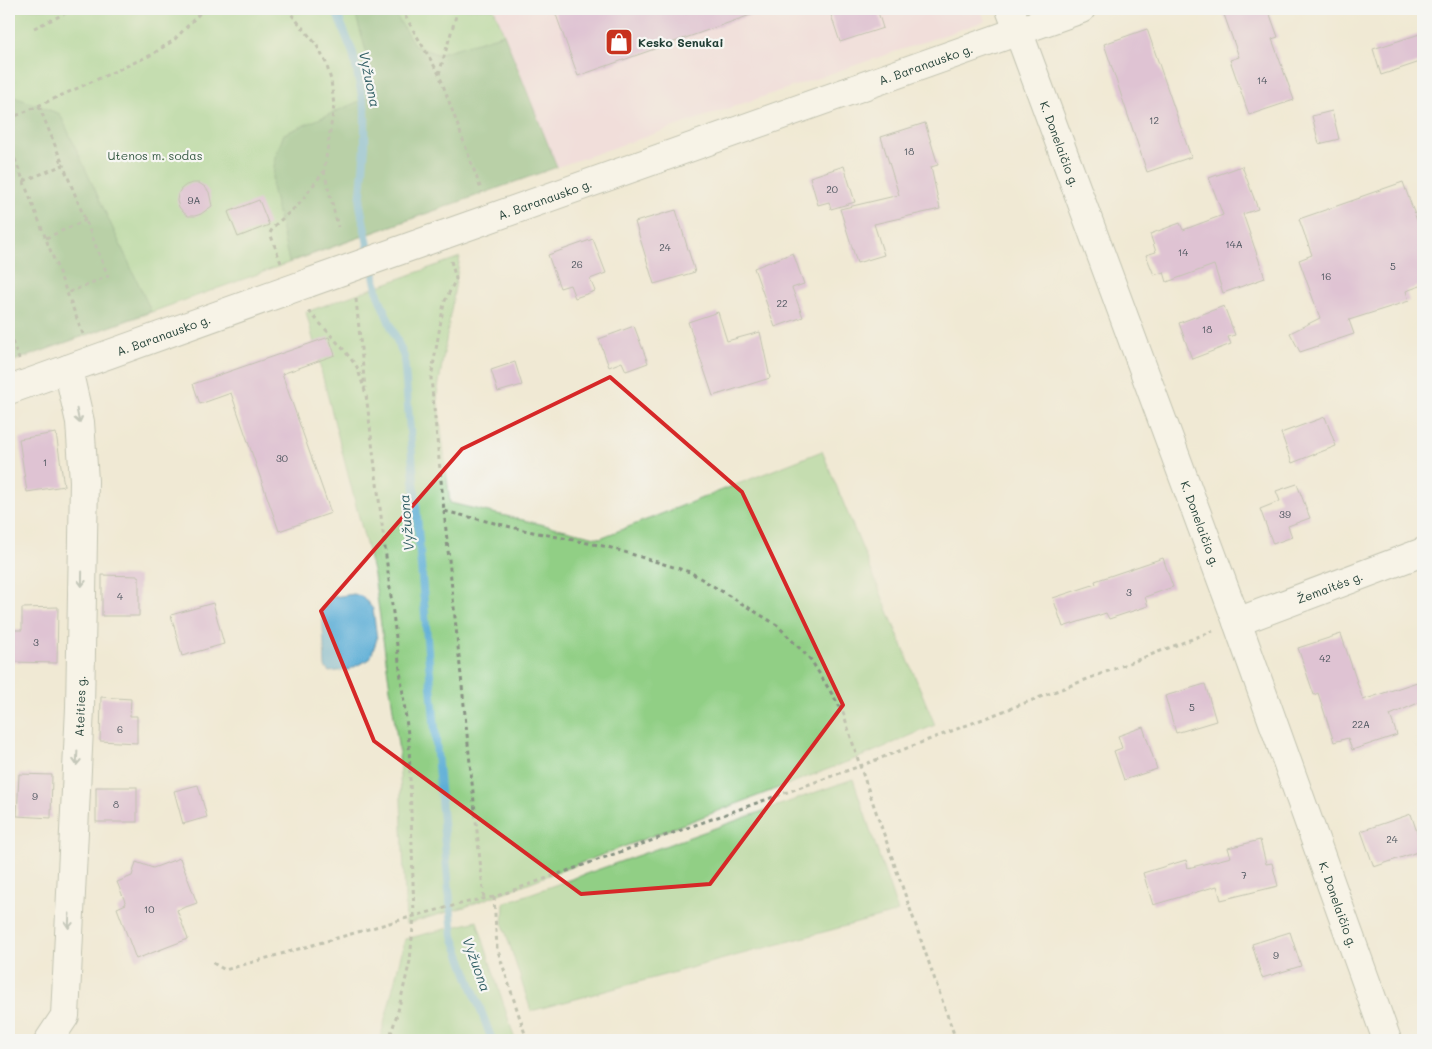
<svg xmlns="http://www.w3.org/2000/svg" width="1432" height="1049" viewBox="0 0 1432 1049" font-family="Mali,sans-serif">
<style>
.built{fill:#f1d0e3}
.green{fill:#91cf85;stroke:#58865c}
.forest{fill:#74b272;stroke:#4a7853}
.water{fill:#5badd6;stroke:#3d7585}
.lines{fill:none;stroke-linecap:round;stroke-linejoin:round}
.stream{stroke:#5badd6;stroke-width:8}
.building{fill:#ca96d3}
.minor-casing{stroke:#889384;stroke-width:30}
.path{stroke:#889384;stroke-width:3;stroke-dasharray:4 4;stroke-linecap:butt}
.minor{stroke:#fff;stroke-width:28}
.minor-bridge-casing{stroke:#889384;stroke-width:30;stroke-linecap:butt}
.minor-bridge{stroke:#fff;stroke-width:28}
.oneway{stroke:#8f9e9a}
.marked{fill:none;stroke:#d62828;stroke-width:4;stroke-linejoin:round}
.labels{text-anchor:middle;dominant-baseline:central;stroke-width:4.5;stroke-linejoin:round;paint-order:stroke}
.number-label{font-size:10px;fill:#4a535c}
.poi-label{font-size:12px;font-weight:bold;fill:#1f3d34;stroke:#f6f6f2;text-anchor:start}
.street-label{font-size:12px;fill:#1f3d34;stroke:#f6f6f2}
.park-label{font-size:12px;fill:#365a44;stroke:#f6f6f2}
.water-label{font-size:14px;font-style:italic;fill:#315f65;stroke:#f6f6f2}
</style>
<rect width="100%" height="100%" fill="#f6f6f2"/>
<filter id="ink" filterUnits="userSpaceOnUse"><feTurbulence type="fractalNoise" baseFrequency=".02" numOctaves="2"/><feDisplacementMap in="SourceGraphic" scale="10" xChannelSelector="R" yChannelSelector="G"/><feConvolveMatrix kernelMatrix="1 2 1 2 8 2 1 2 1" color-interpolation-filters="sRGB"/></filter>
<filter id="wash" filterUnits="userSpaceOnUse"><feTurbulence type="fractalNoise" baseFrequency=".0096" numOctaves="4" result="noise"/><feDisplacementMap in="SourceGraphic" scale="20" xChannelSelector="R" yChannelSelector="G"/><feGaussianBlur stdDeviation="1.12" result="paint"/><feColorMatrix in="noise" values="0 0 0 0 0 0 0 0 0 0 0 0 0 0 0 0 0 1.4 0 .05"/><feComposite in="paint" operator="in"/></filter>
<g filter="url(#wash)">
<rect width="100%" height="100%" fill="#f0e9d4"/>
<polygon class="built" points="494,9 981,9 985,21 557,167"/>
<g class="green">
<polygon points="9,9 494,9 557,167 9,363"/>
<polygon points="460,257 437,395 450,503 600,538 822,451 935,725 868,754 465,907 406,924 399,752 374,575 306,312"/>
<polygon points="853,779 898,912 531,1011 503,924 504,903"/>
<polygon points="477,921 515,1040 380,1040 405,939"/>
</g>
<g class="forest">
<polygon points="354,9 392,9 415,46 437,54 504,34 557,167 289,262 272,187 275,158 284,134 378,93"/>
<polygon points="15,97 60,114 151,311 9,363 9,98"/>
</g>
<polygon class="water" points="354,594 363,597 373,609 377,639 370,659 348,670 329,672 325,667 322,611 333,597"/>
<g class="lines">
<polyline class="stream" points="335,9 353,53 365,110 365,146 360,205 378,295 404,357 428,651 453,936 492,1040"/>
</g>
<g id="blocks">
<g class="building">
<polygon points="554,9 759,9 759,12 578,76"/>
<polygon points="829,9 877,9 883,28 840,42"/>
<polygon points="1222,9 1268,9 1278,37 1272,39 1294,100 1249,115 1230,60 1239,57"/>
<polygon points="1147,29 1191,157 1147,172 1104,44"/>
<polygon points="1423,33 1423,61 1381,75 1373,49"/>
<polygon points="1332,111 1339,139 1319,144 1312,116"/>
<polygon points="925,123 938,165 931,167 940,209 874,224 884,255 857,263 840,209 899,195 881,137"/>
<polygon points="844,166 855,202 831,209 829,202 818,205 810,177"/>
<polygon points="1242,166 1258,209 1243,214 1265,278 1223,293 1214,265 1167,282 1164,272 1154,275 1146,255 1156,252 1150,234 1180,223 1183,230 1223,215 1209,178"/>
<polygon points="1403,182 1423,237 1423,285 1406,291 1409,301 1349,320 1354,334 1300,352 1290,333 1320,318 1299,260 1312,255 1299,219 1360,198 1360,197"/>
<polygon points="193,183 199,183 205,187 209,192 212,206 201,214 195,216 188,216 183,212 179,207 177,201 178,194 181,189 186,185"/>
<polygon points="259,200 269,225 238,237 228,212"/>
<polygon points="676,210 695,272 654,284 635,222"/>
<polygon points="593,239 606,273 590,279 595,291 575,298 570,285 560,288 548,255"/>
<polygon points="793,253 804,284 792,288 803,317 775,327 754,268"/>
<polygon points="1224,306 1235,335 1228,337 1231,344 1192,359 1179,323"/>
<polygon points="718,312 727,341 760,332 770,378 713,396 688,322"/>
<polygon points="634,326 648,363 626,371 622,362 609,367 599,339"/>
<polygon points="329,337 335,355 282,374 331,513 279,531 231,393 200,404 193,384"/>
<polygon points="515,362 522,385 498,392 491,370"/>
<polygon points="1325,417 1336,446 1292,463 1281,433"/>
<polygon points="56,433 64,486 27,492 19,439"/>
<polygon points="1297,484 1310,518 1288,526 1292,537 1273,544 1260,509 1280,501 1276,491"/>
<polygon points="1163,558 1173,587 1145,597 1148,606 1109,619 1106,613 1063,627 1053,598 1096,584 1095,581"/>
<polygon points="102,575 139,576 139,616 102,616"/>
<polygon points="213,603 224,644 182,656 171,615"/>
<polygon points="58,607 57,663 11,662 11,660 9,660 9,630 22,630 22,608"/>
<polygon points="1341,634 1363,700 1423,680 1423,701 1390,715 1397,735 1352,750 1348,738 1334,742 1318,693 1314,695 1298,648"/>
<polygon points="1205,684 1216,721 1176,733 1165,696"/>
<polygon points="101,697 131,699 130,716 137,716 137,743 100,741"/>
<polygon points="1143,727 1157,769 1124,780 1114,751 1122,748 1118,736"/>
<polygon points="19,774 52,775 51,818 17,816"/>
<polygon points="198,785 207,817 183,824 174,791"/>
<rect x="96" y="787" width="41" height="35"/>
<polygon points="1411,814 1423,850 1374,867 1361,831"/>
<polygon points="1260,840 1266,864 1272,863 1278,886 1221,900 1217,886 1153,905 1143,873 1186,860 1188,868 1231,857 1228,848"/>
<polygon points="180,858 197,903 177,910 188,939 136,959 117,908 126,904 117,882 132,876 136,862 153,868"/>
<polygon points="1290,932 1301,966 1262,978 1252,944"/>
</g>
</g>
</g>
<g filter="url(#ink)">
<use href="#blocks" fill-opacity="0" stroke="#889384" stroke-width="1"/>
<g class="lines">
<defs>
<g id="minor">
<path id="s1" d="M1010 9 1237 622 1387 1040"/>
<path id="s2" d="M443 235 1081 9"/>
<path id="s3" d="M9 390 308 283"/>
<path id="s4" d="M1237 622 1423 552"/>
<path id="s5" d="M49 1040 65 1016 80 708 84 481 80 422 68 369"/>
</g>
</defs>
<use href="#minor" class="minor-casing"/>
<g class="path">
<polyline points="401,9 439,74 482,192"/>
<polyline points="34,28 64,14 66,9"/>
<polyline points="439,74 458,9"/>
<polyline points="39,106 63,165"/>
<polyline points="9,119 151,55 174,40 200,13 203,9"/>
<polyline points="9,144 83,334"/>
<polyline points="324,171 338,227"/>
<polyline points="24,181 63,165 108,276 67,293"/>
<polyline points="46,238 86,220"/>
<polyline points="451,261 456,279 444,303 431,378 444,511 528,531 608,547 690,572 777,625 811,660 843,712 860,766 956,1040"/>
<polyline points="281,263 270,233 274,226 299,204 324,171 334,106 331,80 326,63 316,44 287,9"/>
<polyline points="356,299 365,388"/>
<polyline points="309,311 344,350 357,367 366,394 409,743 414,916 410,961 398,1011 389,1040"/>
<polyline points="9,334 19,359"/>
<polyline points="444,511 484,899"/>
<polyline points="213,963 225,970 414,916 472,901 494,897"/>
<polyline points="527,1040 497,948 494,897 860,766 1213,631"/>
</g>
<use href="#minor" class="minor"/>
<defs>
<polyline id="minor-bridge" points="308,283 443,235"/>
</defs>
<use href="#minor-bridge" class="minor-bridge-casing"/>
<use href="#minor-bridge" class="minor-bridge"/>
</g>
<defs><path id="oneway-shaft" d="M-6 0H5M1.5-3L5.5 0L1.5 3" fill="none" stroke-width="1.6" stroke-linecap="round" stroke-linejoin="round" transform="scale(1.25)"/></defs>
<g class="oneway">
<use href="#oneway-shaft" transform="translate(78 416) rotate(79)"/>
<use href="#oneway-shaft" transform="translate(82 579) rotate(91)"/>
<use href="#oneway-shaft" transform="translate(77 758) rotate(93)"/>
<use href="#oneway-shaft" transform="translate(69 921) rotate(93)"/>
</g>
</g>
<path d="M0 0H1432V1049H0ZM610 377 742 492 843 705 710 884 581 894 374 741 321 611 462 449Z" fill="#f0e9d4" fill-opacity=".55" fill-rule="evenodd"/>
<path class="marked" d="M610 377 742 492 843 705 710 884 581 894 374 741 321 611 462 449Z"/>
<defs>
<symbol id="shop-square" viewBox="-11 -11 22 22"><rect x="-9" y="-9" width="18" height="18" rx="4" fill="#c8321e" stroke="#f6f6f2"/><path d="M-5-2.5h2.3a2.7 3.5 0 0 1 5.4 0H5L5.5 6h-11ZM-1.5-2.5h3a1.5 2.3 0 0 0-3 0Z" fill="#fff"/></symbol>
</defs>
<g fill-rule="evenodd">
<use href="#shop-square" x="603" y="26" width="32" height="32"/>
</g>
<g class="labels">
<g class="number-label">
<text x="1262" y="80">14</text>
<text x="1154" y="120">12</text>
<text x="909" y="151">18</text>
<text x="832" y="189">20</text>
<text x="194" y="200">9A</text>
<text x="1234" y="244">14A</text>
<text x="665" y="247">24</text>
<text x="1183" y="252">14</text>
<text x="577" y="264">26</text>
<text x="1393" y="266">5</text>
<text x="1326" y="276">16</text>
<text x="782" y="303">22</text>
<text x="1207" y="329">18</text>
<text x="282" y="458">30</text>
<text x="45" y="462">1</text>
<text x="1285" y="514">39</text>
<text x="1129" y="592">3</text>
<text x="120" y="596">4</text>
<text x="36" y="642">3</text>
<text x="1325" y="658">42</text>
<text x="1192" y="707">5</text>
<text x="1361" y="724">22A</text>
<text x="120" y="729">6</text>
<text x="35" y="796">9</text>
<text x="116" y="804">8</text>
<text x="1392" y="839">24</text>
<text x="1244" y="875">7</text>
<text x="149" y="909">10</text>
<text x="1276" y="955">9</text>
</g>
<g class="poi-label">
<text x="638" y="42">Kesko Senukai</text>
</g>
<g class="street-label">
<text stroke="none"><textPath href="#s2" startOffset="512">A. Baranausko g.</textPath></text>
<text stroke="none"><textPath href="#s1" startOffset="144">K. Donelaičio g.</textPath></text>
<text stroke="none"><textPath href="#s2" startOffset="108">A. Baranausko g.</textPath></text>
<text stroke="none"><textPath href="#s3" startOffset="164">A. Baranausko g.</textPath></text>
<text stroke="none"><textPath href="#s1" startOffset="549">K. Donelaičio g.</textPath></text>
<text stroke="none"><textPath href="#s4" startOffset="99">Žemaitės g.</textPath></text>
<text stroke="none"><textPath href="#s5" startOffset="339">Ateities g.</textPath></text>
<text stroke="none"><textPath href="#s1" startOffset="954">K. Donelaičio g.</textPath></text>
</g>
<g class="park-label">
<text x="155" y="155">Utenos m. sodas</text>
</g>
<g class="water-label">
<text transform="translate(370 79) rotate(78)">Vyžuona</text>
<text transform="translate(406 523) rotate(-95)">Vyžuona</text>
<text transform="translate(477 964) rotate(70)">Vyžuona</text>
</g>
</g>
<rect width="1432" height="1049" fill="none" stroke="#f6f6f2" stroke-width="30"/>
</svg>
